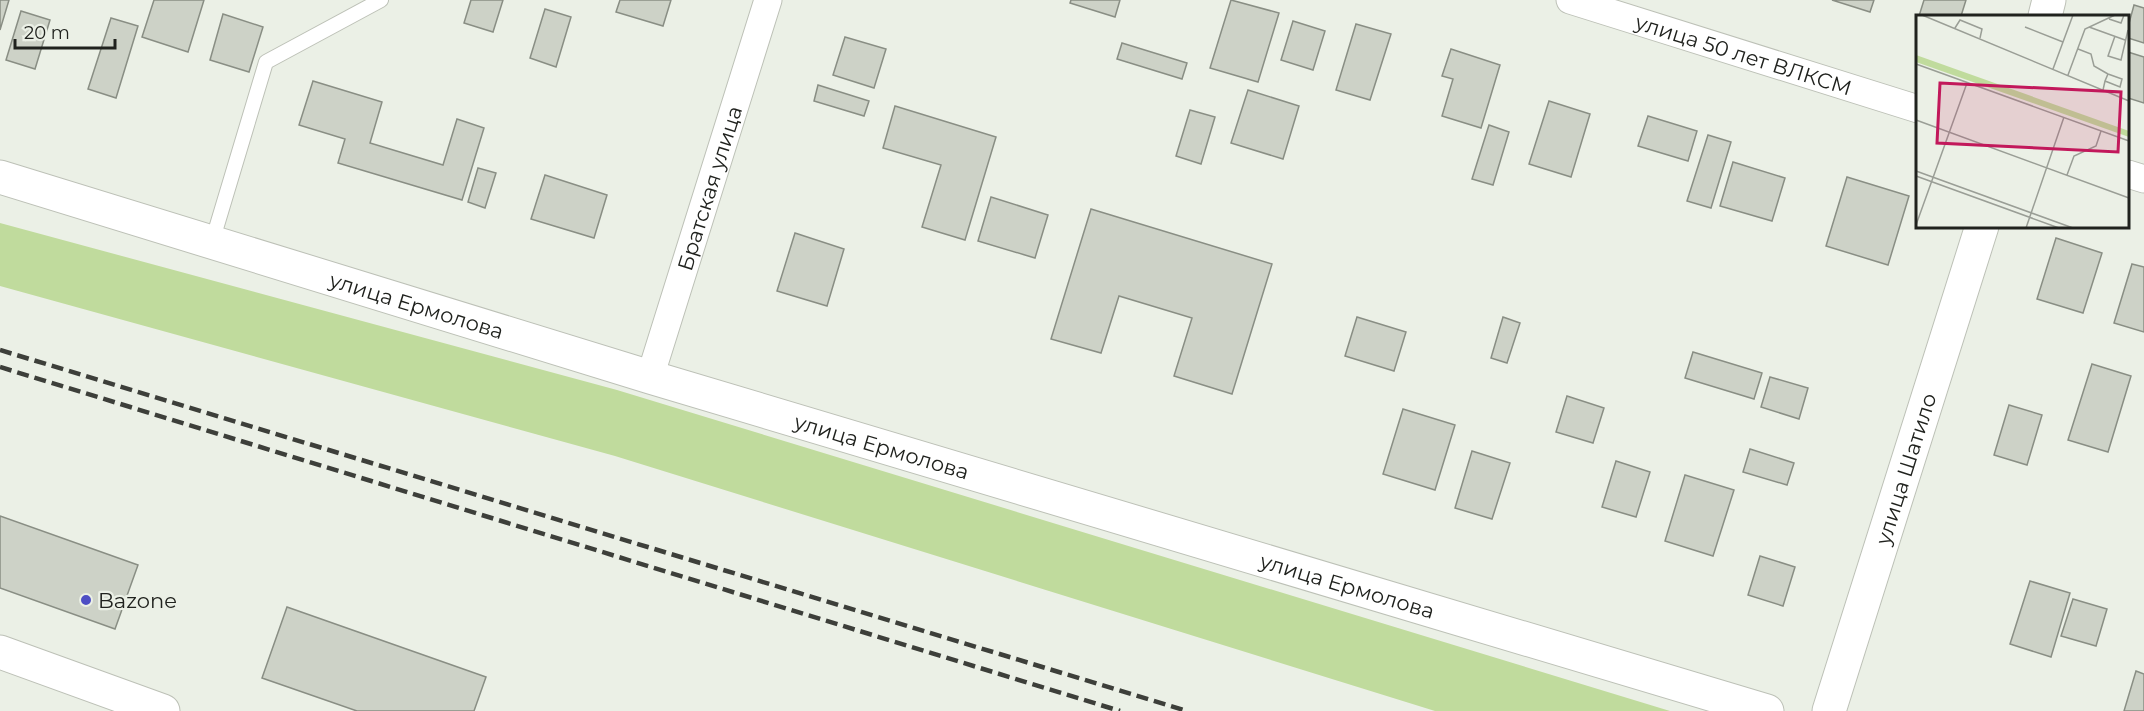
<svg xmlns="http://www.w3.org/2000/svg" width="2144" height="711" viewBox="0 0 2144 711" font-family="Montserrat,sans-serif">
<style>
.green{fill:#c0db9d}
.building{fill:#cdd2c7;stroke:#898e84;stroke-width:1.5}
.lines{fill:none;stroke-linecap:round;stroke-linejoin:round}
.service-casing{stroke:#bdc1b7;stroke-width:16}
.minor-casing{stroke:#bdc1b7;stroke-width:29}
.tertiary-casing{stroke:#bdc1b7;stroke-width:35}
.secondary-casing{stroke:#bdc1b7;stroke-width:35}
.service{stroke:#fff;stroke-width:14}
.minor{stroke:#fff;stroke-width:27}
.tertiary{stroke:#fff;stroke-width:33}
.secondary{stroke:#fff;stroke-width:33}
.rail{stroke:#3d3f3a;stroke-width:4.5;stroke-dasharray:12 6;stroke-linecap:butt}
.poi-dot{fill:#4d4ec4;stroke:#ebf0e6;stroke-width:2}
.labels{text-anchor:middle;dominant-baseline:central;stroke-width:4.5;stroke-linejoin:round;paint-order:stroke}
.street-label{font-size:21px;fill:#20221e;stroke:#ebf0e6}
.poi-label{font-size:21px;fill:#20221e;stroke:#ebf0e6;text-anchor:start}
.inset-road{fill:none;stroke:#9a9e96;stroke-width:1.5}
.view{fill:#c2185b;fill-opacity:0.15;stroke:#c2185b;stroke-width:3}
.inset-edge{fill:none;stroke:#20221e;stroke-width:3}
</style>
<rect width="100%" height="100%" fill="#ebf0e6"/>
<polygon class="green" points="0,223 617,390 1670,711 1435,711 615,456 0,286"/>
<g class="building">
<polygon points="0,0 9,0 0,30"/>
<polygon points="154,0 204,0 188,52 142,37"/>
<polygon points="471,0 503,0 493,32 464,23"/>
<polygon points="620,0 671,0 663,26 616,12"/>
<polygon points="1071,0 1120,0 1115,17 1070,3"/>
<polygon points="1231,0 1279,13 1258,82 1210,68"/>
<polygon points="1832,0 1874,0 1870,12"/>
<polygon points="1924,0 1966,0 1961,16 1919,16"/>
<polygon points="2134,5 2144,8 2144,43 2128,38 2128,27"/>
<polygon points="545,9 571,17 556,67 530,58"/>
<polygon points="21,11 50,20 35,69 6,60"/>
<polygon points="223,14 263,27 249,72 210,60"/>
<polygon points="111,18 138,26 116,98 88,89"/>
<polygon points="1293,21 1325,31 1313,70 1281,60"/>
<polygon points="1356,24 1391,34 1370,100 1336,90"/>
<polygon points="845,37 886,49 874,88 833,75"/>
<polygon points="1122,43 1187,63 1182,79 1117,59"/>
<polygon points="1451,49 1500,65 1481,128 1442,116 1453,79 1442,76"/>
<polygon points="2128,52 2144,57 2144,103 2128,98"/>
<polygon points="313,81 382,102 370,143 443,165 457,119 484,128 462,200 338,163 345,139 299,125"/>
<polygon points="818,85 869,101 864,116 814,101"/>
<polygon points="1248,90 1299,106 1283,159 1231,143"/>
<polygon points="1549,101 1590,114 1571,177 1529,164"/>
<polygon points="895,106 996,137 965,240 922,227 941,165 883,148"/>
<polygon points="1190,110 1215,117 1201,164 1176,156"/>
<polygon points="1648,116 1697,131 1688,161 1638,146"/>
<polygon points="1489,125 1509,132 1493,185 1472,179"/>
<polygon points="1708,135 1731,142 1711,208 1687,201"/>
<polygon points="1733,162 1785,178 1772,221 1720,206"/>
<polygon points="478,168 496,173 485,208 468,202"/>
<polygon points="545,175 607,195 594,238 531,219"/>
<polygon points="1847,177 1909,196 1888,265 1826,246"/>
<polygon points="991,197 1048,215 1035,258 978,241"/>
<polygon points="1091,209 1272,264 1232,394 1174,376 1192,318 1119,296 1101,353 1051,339"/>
<polygon points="795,233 844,249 827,306 777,291"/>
<polygon points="2056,238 2102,253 2083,313 2037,299"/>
<polygon points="2132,264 2144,267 2144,332 2114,323"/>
<polygon points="1357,317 1406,332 1394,371 1345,356"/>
<polygon points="1503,317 1520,323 1507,363 1491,358"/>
<polygon points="1693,352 1762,373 1754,399 1685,378"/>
<polygon points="2092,364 2131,376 2108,452 2068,440"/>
<polygon points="1770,377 1808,388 1799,419 1761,407"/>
<polygon points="1567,396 1604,408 1593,443 1556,432"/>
<polygon points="2009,405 2042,415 2027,465 1994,455"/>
<polygon points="1403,409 1455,425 1435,490 1383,474"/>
<polygon points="1750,449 1794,463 1787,485 1743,472"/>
<polygon points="1472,451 1510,463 1492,519 1455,508"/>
<polygon points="1616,461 1650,472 1636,517 1602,507"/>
<polygon points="1685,475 1734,490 1713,556 1665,541"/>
<polygon points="0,516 138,565 115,629 0,588"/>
<polygon points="1760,556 1795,567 1783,606 1748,595"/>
<polygon points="2030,581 2070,593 2051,657 2010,644"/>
<polygon points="2073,599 2107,609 2096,646 2061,636"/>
<polygon points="287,607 486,677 474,711 357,711 262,678"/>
<polygon points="2136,671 2144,674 2144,711 2124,711"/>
</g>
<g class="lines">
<defs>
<polyline id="service" points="212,242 266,62 381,0"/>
<g id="minor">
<path id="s1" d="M1570 0 1918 109"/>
<polyline points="2128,174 2144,179"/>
<path id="s2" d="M650 377 768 0"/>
</g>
<g id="tertiary">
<polyline points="2045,16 2049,0"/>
<path id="s3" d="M0 177 650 377 1767 711"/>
<path id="s4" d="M1829 711 1982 226"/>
</g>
<polyline id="secondary" points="0,652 163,711"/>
</defs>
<use href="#service" class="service-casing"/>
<use href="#minor" class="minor-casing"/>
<use href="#tertiary" class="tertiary-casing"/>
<use href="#secondary" class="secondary-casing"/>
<use href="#service" class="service"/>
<use href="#minor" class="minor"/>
<use href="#tertiary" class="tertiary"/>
<use href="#secondary" class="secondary"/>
<g class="rail">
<polyline points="0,350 1187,711"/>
<polyline points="0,367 1120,711"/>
</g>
</g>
<circle class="poi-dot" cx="86" cy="600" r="6"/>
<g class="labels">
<g class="street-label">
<text stroke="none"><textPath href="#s1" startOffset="182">улица 50 лет ВЛКСМ</textPath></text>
<text stroke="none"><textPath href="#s2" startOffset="198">Братская улица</textPath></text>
<text stroke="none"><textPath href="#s3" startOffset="436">улица Ермолова</textPath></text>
<text stroke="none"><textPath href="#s3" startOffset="922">улица Ермолова</textPath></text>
<text stroke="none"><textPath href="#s4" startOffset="254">улица Шатило</textPath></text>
<text stroke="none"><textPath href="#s3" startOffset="1408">улица Ермолова</textPath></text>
</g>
<g class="poi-label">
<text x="98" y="600">Bazone</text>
</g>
</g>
<g transform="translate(1916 15)">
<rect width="213" height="213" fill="#ebf0e6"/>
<path d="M0 40 213 116V122L0 47Z" fill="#c0db9d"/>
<path class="inset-road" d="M6 0 213 86M193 4 205 8 208 0M109 12 147 27M173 12 209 25M39 13 44 5 66 14 64 23M199 21 192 41 205 45 212 15M162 34 175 39 178 51 192 59M0 49 213 126M137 54 157 0M152 60 169 14 199 0M187 75 189 66 192 59 206 64 204 72 189 66M0 105 213 183M0 156 157 213M151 160 158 141 180 131 185 116M0 161 143 213M0 210 51 68M110 213 148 102"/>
<path class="view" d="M24 68 205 77 202 137 21 128Z"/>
<rect width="213" height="213" class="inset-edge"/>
</g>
<path d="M15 39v9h100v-9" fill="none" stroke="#20221e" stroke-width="3"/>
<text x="24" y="39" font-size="18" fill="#20221e" stroke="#ebf0e6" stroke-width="4.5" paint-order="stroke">20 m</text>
</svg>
